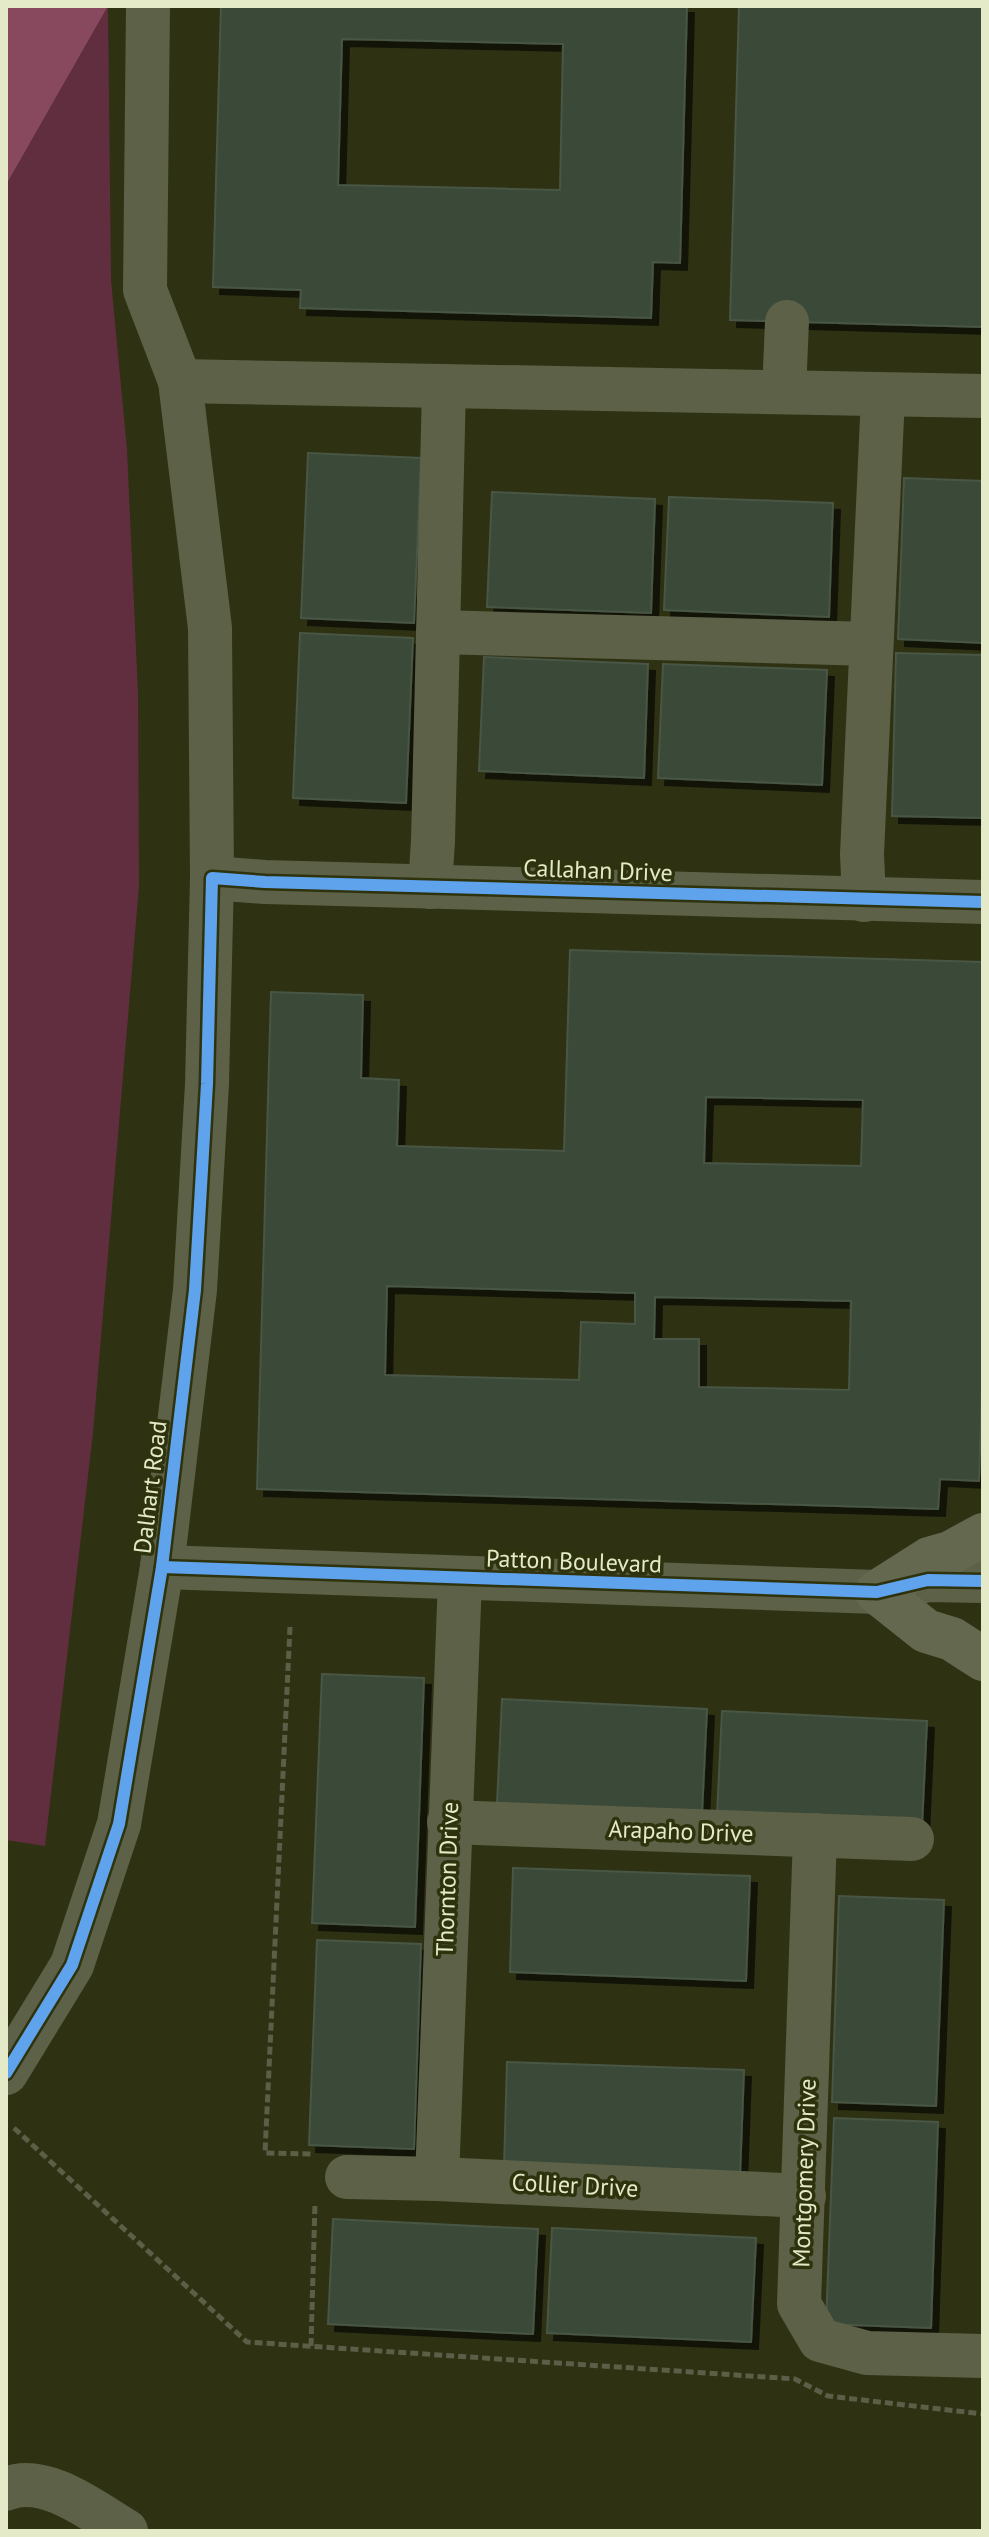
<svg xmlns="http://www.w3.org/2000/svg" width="989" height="2537" viewBox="0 0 989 2537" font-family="'PT Sans',sans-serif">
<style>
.green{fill:#612e40}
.forest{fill:#88495f}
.building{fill:#3a4a37;stroke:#485644;stroke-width:2;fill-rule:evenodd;filter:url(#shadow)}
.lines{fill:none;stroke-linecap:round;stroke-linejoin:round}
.path{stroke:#5c5e48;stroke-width:5;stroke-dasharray:8 4;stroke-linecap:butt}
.minor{stroke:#5d6147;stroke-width:44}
.major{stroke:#64684e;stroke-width:44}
.cycleway-casing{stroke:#2e330e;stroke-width:17}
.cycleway{stroke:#60a3ed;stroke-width:12}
.labels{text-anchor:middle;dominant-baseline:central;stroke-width:7;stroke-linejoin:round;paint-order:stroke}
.street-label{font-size:24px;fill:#e4eac7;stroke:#2e330e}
</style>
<defs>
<filter id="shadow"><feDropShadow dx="7" dy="7" stdDeviation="0" flood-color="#0009"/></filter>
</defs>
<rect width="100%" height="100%" fill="#2e3112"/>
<polygon class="green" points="108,6 111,280 127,450 138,693 139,886 93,1433 45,1846 6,1840 6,185"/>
<polygon class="forest" points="6,6 108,6 6,185"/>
<g class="building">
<path d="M221 6H687L680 263 653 262 651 318 300 308 301 290 213 287ZM342 39 563 44 560 190 338 185Z"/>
<polygon points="739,6 983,6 983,327 730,320"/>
<polygon points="308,453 421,458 414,623 301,618"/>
<polygon points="904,478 983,481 983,643 898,639"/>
<polygon points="492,492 655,499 651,613 487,607"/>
<polygon points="669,497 833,503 829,617 664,610"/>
<polygon points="300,633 413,638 406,803 293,798"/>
<polygon points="896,653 983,655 983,818 892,816"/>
<polygon points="484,657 648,664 644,778 479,771"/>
<polygon points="663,664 827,670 822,785 658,778"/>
<path d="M570 950 983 962V1353L979 1481 940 1479 938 1509 257 1489 271 992 363 995 361 1078 399 1080 397 1146 564 1151ZM706 1097 863 1100 861 1166 704 1163ZM387 1286 635 1293V1324L581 1322 579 1380 385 1375ZM655 1297 851 1301 849 1390 699 1387V1339H654Z"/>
<polygon points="322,1674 424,1678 415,1927 312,1923"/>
<polygon points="502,1699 707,1709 702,1813 497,1804"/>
<polygon points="722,1711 927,1721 922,1826 717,1816"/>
<polygon points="513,1868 750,1876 746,1981 510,1972"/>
<polygon points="839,1896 944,1900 936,2106 832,2102"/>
<polygon points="317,1940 421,1944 414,2149 309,2145"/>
<polygon points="507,2062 744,2070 740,2175 504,2167"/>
<polygon points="834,2118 938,2122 931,2328 826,2324"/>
<polygon points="333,2219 538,2229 533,2334 328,2324"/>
<polygon points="552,2228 756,2238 751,2342 547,2333"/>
</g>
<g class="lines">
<g class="path">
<polyline points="290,1627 265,2153 314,2154"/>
<polyline points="14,2128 247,2342 795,2379 828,2396 983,2414"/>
<polyline points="311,2346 315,2202"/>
</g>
<g class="minor">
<polyline points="148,6 145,290 180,381"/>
<polyline points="784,392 787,322"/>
<polyline points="438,632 871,644"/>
<polyline points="212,878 265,882 983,902"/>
<polyline points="430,887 433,841 444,387"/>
<polyline points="864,900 862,854 883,396"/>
<polyline points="162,1567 877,1592 928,1580 983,1581"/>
<polyline points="449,1822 912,1839"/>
<polyline points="815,1835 799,2304 820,2340 867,2353 983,2356"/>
<polyline points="6,2073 72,1965 119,1824 162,1567 195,1290 207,1084 212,878 210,628 180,381 983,396"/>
<polyline points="347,2177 437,2179 804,2196"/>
<polyline points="437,2179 460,1579"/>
<path d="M6 2489C44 2472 94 2512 126 2531"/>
</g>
<polyline class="major" points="983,1535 950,1553 929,1559 877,1592 926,1631 952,1639 983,1659"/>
<defs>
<g id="cycleway">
<polyline points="162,1567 877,1592 928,1580 983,1581"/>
<polyline points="6,2073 72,1965 119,1824 162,1567 195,1290 207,1084 212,878 265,882 983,902"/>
</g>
</defs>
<use href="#cycleway" class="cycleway-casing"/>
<use href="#cycleway" class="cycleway"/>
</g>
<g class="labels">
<g class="street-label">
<text transform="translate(598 870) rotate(2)">Callahan Drive</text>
<text transform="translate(150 1487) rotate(-83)">Dalhart Road</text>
<text transform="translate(574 1561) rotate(2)">Patton Boulevard</text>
<text transform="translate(681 1831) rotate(2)">Arapaho Drive</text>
<text transform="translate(447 1879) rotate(-88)">Thornton Drive</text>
<text transform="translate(804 2173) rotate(-88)">Montgomery Drive</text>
<text transform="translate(575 2185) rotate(3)">Collier Drive</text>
</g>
</g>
<rect width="989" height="2537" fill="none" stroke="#e4eac7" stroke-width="16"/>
</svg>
